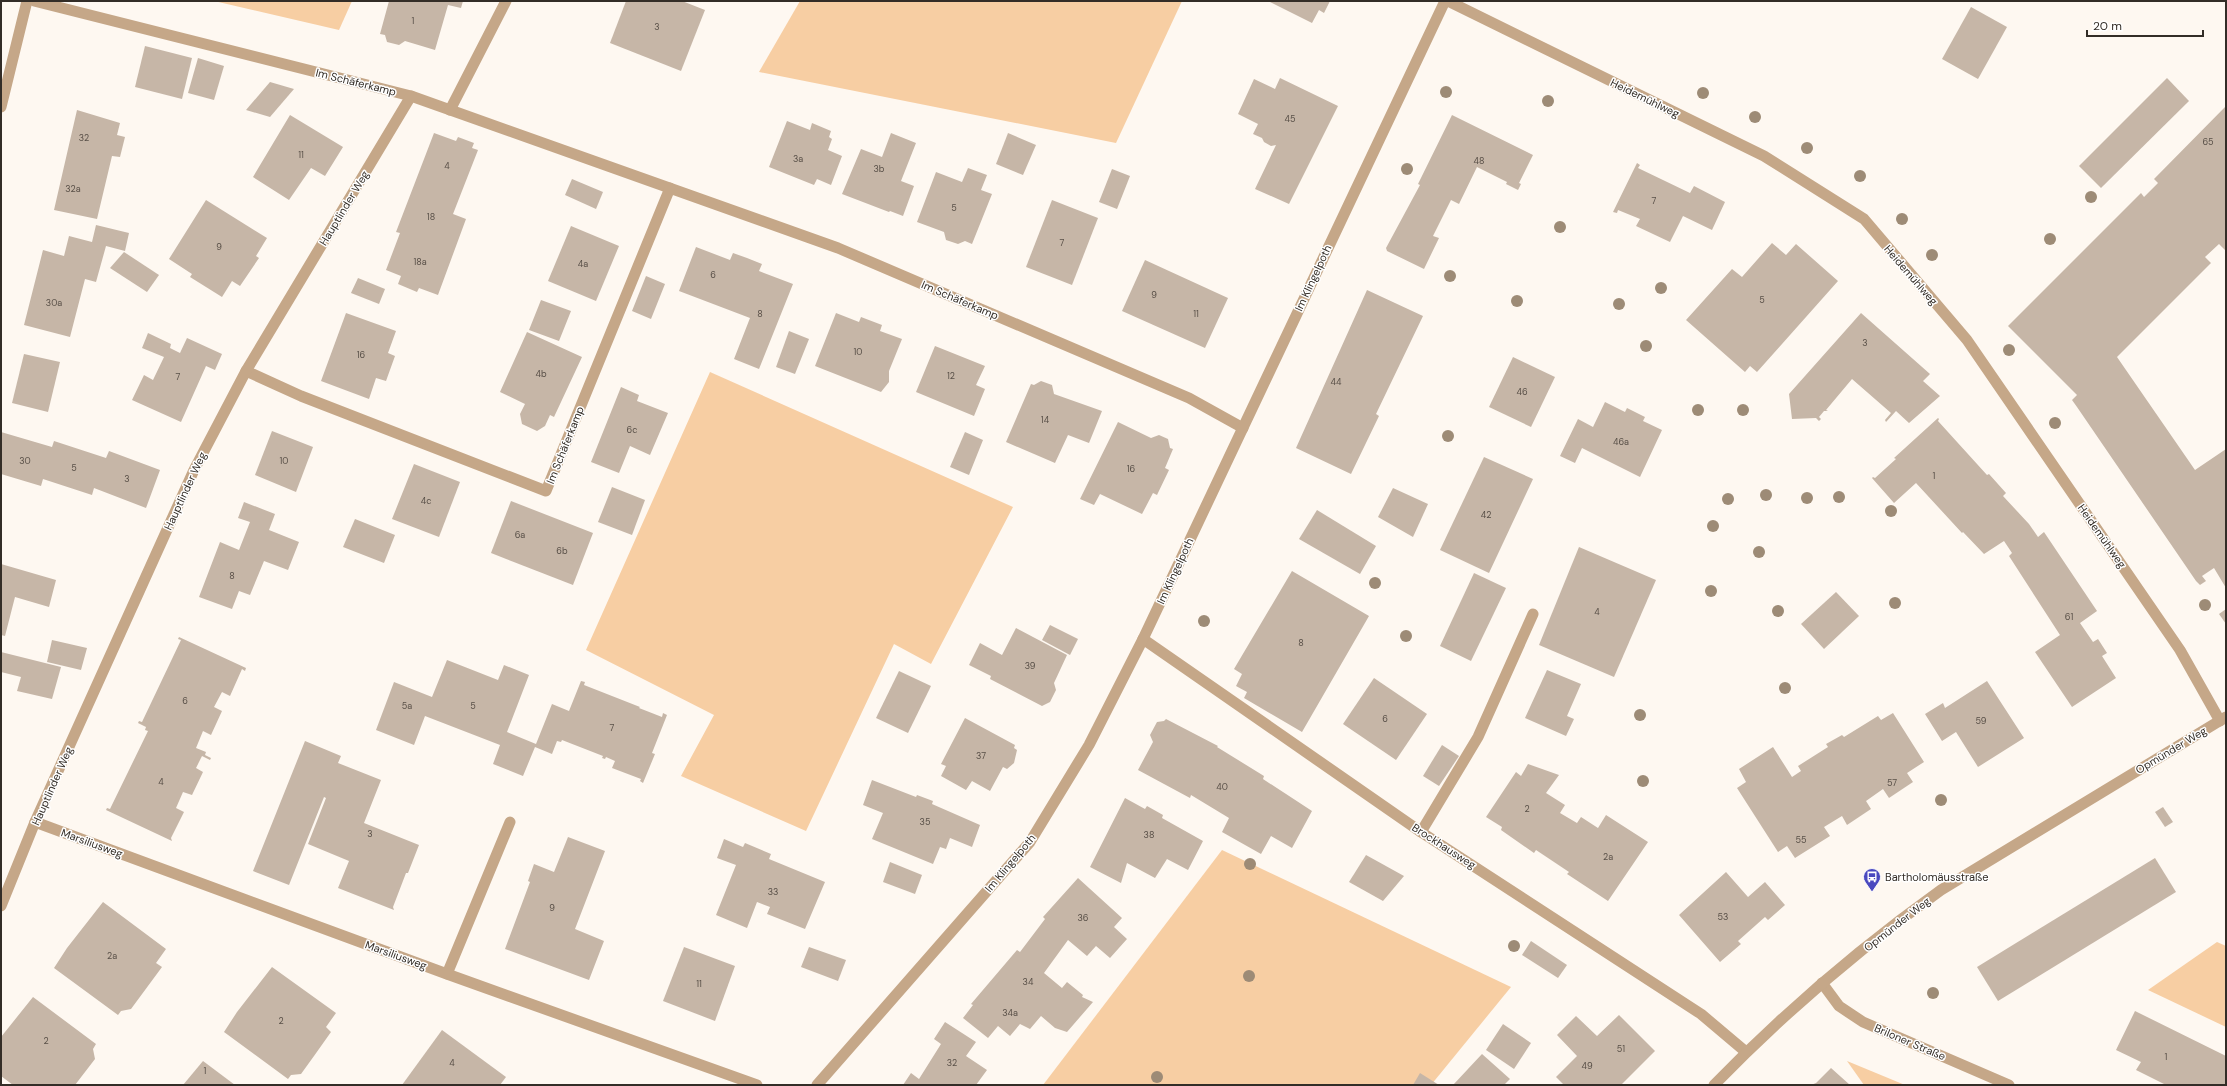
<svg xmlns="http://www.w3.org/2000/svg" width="2227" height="1086" viewBox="0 0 2227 1086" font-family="'DM Sans',sans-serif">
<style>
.green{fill:#f7cea3}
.building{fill:#c6b6a7}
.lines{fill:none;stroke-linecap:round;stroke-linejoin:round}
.service{stroke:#c5a788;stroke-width:11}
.minor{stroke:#c5a788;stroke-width:11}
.tertiary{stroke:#c5a788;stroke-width:11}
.tree{fill:#9d8b76}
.labels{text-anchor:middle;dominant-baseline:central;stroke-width:3;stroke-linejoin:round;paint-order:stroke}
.number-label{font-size:9px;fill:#584f47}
.street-label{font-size:11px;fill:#332d27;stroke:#fff}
.poi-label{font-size:11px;fill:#332d27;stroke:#fff;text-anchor:start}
</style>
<rect width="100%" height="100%" fill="#fef8f1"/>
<g class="green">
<polygon points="214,1 352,1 339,30"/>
<polygon points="800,1 1182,1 1116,143 759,72"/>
<polygon points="710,372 1013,507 931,664 894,644 806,831 681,776 714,715 586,650"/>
<polygon points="1222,850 1511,987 1431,1085 1043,1085"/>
<polygon points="2217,942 2226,946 2226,1027 2148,990"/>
<polygon points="1847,1061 1905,1085 1864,1085"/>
</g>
<g class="building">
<polygon points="389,1 463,1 461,8 448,5 435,50 405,41 399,45 387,42 385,35 380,34"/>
<polygon points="626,1 682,1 705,10 681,71 610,43"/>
<polygon points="1268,1 1330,1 1324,13 1319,10 1312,23"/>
<polygon points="1971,7 2007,27 1978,79 1942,59"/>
<polygon points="145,46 192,58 182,99 135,87"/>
<polygon points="198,58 224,66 214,100 188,93"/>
<polygon points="1280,78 1338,106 1289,204 1255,189 1276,145 1271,146 1264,142 1262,138 1253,134 1258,124 1238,114 1254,79 1275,89"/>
<polygon points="2167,78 2189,101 2101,188 2079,166"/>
<polygon points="270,82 294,89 270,117 246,110"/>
<polygon points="2226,106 2226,249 2225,250 2219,244 2205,257 2211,263 2117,357 2195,470 2226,449 2226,588 2214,568 2202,576 2206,581 2200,585 2196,581 2077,407 2072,400 2077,395 2008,326 2141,193 2144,197 2158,183 2154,179"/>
<polygon points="77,110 120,123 117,135 125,137 120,157 112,156 97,219 54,210"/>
<polygon points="290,115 343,147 325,176 311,168 289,200 253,177"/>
<polygon points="1452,115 1533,155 1519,183 1521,184 1518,190 1506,184 1507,182 1477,167 1459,204 1451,200 1433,236 1439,238 1424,269 1387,251 1386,248 1420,185 1418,184"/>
<polygon points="787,121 810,130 812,123 831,131 829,137 832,139 828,150 842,156 831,185 817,179 814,185 769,167"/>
<polygon points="434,133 456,141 458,137 474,143 472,148 478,150 453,214 466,219 438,295 419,288 417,292 398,284 401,276 386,270 400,233 396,232"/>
<polygon points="891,133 916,143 901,181 914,186 903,216 890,211 889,212 842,194 861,149 882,157"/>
<polygon points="1008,133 1036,145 1023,175 996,164"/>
<polygon points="1637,163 1640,165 1638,168 1690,193 1694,186 1725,202 1712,230 1683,216 1670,242 1636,226 1640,219 1618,210 1617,213 1613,212"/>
<polygon points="968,168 987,175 981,190 992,194 972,244 965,241 958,244 946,240 944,232 917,222 936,172 962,182"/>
<polygon points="1112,169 1130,176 1117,209 1099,202"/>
<polygon points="572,179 603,192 596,209 565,195"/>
<polygon points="206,200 267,238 256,256 259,258 240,286 232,281 222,297 190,277 192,274 169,259"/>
<polygon points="1052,200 1098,218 1072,285 1026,267"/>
<polygon points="96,225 129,233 125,251 106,246 96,282 85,279 70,337 24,325 43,250 64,256 69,236 92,242"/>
<polygon points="571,226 619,246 596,301 548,281"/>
<polygon points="1772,243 1786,255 1796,244 1838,281 1757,372 1750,366 1745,372 1686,320 1732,269 1742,277"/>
<polygon points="696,247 730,260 733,253 747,258 762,264 759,271 793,284 759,369 734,359 750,318 679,291"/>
<polygon points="124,252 159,275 147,292 110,268"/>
<polygon points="1145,260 1228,298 1205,348 1122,311"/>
<polygon points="646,276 665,284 651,319 632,311"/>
<polygon points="358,278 385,289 379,304 351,293"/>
<polygon points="1367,290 1423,316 1376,414 1379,416 1351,474 1296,448"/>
<polygon points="541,300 571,311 559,341 529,330"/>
<polygon points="346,313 396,331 388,353 395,356 386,381 376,378 369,399 321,381"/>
<polygon points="836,313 859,322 861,317 882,325 880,331 902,339 889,371 889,382 881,392 815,366"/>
<polygon points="1861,313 1930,374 1923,381 1940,396 1909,423 1896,411 1886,422 1885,420 1891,413 1852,379 1826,410 1828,411 1824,411 1819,417 1821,419 1819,421 1816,418 1792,419 1789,394"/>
<polygon points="789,331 809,339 795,374 776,367"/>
<polygon points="527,332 582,357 554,417 550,415 545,426 537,431 522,424 520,414 525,404 500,392"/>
<polygon points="148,333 171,344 170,348 180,353 187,338 222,354 215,370 206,366 181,422 132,400 144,375 153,380 164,357 142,348"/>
<polygon points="935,346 985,366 976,385 985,389 974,416 916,392"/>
<polygon points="24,354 60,362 48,412 12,403"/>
<polygon points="1513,357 1555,377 1531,427 1489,407"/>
<polygon points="1041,381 1052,385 1054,394 1102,411 1089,443 1068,435 1055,463 1006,442 1031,384 1034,385"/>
<polygon points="621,387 639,395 637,401 668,413 650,455 630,446 619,473 591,462"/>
<polygon points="1605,402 1625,412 1627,408 1645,417 1643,421 1662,430 1640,477 1582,448 1575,463 1560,456 1578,419 1593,427"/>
<polygon points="1938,418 1939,419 1938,421 1987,475 1989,474 2006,493 2003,496 2029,524 2038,537 2044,532 2097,611 2080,623 2093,642 2098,639 2107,653 2102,656 2116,678 2072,707 2035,652 2060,635 2009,556 2012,553 2004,541 1984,554 1963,532 1962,533 1916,483 1894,503 1872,478 1873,477 1875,478 1896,459 1894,458"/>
<polygon points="1118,422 1151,438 1159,435 1168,439 1170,448 1173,449 1165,468 1169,470 1157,495 1153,493 1142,514 1100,494 1094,505 1080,499"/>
<polygon points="272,431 313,447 296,492 255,475"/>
<polygon points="1,432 52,447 54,441 106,458 109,451 160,470 146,508 94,488 92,495 43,479 41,486 1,474"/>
<polygon points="965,432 983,440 969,475 950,467"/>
<polygon points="1484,457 1533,479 1489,573 1440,550"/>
<polygon points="414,464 460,482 439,537 392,519"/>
<polygon points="612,487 645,500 632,535 598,522"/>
<polygon points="1393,488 1428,504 1413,537 1378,517"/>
<polygon points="511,501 593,533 573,585 491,553"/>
<polygon points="244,502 275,514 269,530 299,542 288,570 264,561 250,595 239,591 232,609 199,597 220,542 239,550 250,522 238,518"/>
<polygon points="1317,510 1376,546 1360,574 1299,539"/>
<polygon points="355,519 395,535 384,563 343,547"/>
<polygon points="1579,547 1656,580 1614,677 1539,645"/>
<polygon points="1,564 56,580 49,607 15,597 5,636 1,635"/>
<polygon points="1292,571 1369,616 1302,732 1244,698 1247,692 1236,686 1242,674 1234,669"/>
<polygon points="1474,573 1506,588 1471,661 1440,646"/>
<polygon points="1836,592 1859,616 1824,649 1801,624"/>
<polygon points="2226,609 2226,624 2219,614"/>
<polygon points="1050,625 1078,639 1070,655 1042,640"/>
<polygon points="1016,628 1067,655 1054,683 1056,690 1050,702 1042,706 990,679 991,676 969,665 980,643 1002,655"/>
<polygon points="179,637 246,668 245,671 242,669 230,696 222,692 214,707 222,711 211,735 203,731 196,748 206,752 205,755 211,758 210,760 202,756 196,768 203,772 192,795 183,792 176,808 184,812 171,838 172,841 106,810 107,808 110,809 148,731 145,730 146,727 138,723 139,721 142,722 181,640 178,639"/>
<polygon points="52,640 87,648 81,670 47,662"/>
<polygon points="1,652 61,667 52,699 17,691 21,677 1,672"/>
<polygon points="447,660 498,680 504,665 529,675 507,732 536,744 552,704 569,711 581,681 585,682 584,685 640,707 639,708 662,717 663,713 667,715 652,753 655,754 643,783 640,781 641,779 612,768 615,761 606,757 605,759 602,758 603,756 562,740 561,742 557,741 552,754 535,747 523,776 493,764 500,745 425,716 414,745 376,730 394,682 432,697"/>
<polygon points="1547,670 1581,684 1567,716 1574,719 1566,736 1525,718"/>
<polygon points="899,671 931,686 908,733 876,718"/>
<polygon points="1374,678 1427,714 1396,760 1343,724"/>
<polygon points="1987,681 2024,738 1978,767 1956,732 1942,741 1925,714 1943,703 1945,708"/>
<polygon points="1893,713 1924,762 1907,773 1913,782 1889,798 1883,789 1866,801 1871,809 1847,825 1842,816 1824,827 1830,836 1795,858 1787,846 1778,852 1737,788 1746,782 1739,769 1773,747 1792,777 1801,771 1798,766 1828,747 1826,744 1842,735 1844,737 1878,716 1881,720"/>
<polygon points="965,718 1015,745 1014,748 1017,750 1014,763 1007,769 1003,767 990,791 972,781 966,790 941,776 946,766 941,764"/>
<polygon points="1166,719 1218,746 1217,747 1264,776 1263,779 1312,811 1292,848 1271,836 1261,854 1222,832 1229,818 1191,795 1190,798 1138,770 1153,742 1150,735 1157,722 1164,721"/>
<polygon points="305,741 341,756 338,763 381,780 364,823 419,845 408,873 406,873 393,907 394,910 338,888 349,861 308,844 326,798 324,797 289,885 253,871"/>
<polygon points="1442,745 1459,756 1439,786 1423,776"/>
<polygon points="1528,764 1559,775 1546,793 1565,805 1560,813 1577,823 1581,817 1598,828 1606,815 1648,842 1608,901 1567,874 1569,872 1536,850 1534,853 1501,830 1502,827 1486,817 1516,772 1521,776"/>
<polygon points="872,780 916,797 917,795 933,801 932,804 980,825 972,847 950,838 946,849 940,847 933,864 872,839 883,813 863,805"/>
<polygon points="1125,798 1145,809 1147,806 1163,815 1162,818 1203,841 1188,870 1167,859 1155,878 1127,863 1121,883 1090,867"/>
<polygon points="2163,807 2173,822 2165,827 2155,812"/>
<polygon points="568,837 605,851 575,929 604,941 589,980 505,949 530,882 528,881 534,864 554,872"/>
<polygon points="724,839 743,847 745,843 771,854 769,859 825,882 805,929 767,914 770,907 757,902 747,928 716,915 736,865 717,858"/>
<polygon points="1366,855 1404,876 1383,901 1349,882"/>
<polygon points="2155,858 2176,892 1998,1001 1977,967"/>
<polygon points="890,862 922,875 915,894 883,882"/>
<polygon points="1726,872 1748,897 1765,882 1785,905 1768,920 1765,917 1738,941 1741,944 1720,962 1679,915"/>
<polygon points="1078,878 1122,918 1114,927 1127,939 1110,958 1096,946 1087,956 1068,940 1044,973 1062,988 1067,982 1083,995 1082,997 1093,1002 1067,1032 1055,1028 1041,1016 1030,1029 1020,1024 1010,1036 998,1026 988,1038 963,1018 973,1005 971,1004 1017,950 1020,952 1045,919 1043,917"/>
<polygon points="103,902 166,949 156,963 162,967 131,1009 121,1011 118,1015 54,968 67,948"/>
<polygon points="1531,941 1567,965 1558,978 1522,955"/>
<polygon points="684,947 735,966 715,1021 663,1001"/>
<polygon points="809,947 846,960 838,981 801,967"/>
<polygon points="272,967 336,1013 326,1027 331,1032 314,1056 301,1074 291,1075 288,1079 224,1032 237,1012"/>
<polygon points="33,997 96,1044 93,1049 95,1059 75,1085 13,1085 1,1076 1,1037"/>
<polygon points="2135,1011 2226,1056 2226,1085 2166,1085 2136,1070 2141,1062 2116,1050"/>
<polygon points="1619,1015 1655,1051 1621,1085 1564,1085 1556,1077 1577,1056 1557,1035 1576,1016 1597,1036"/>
<polygon points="945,1022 976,1042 966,1056 987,1070 976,1085 903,1085 911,1073 919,1079 941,1044 934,1039"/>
<polygon points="1503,1024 1531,1043 1514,1069 1486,1050"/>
<polygon points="442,1030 506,1077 500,1085 402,1085"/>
<polygon points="1482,1054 1510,1079 1504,1085 1453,1085"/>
<polygon points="203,1061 235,1085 183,1085"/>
<polygon points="1831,1068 1850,1085 1811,1085 1816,1083"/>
<polygon points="1420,1073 1439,1085 1413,1085"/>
</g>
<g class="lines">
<g class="service">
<polyline points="1421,832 1478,737 1533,614"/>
<polyline points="447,974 510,822"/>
</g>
<g class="minor">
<polyline points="34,1 411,96 838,248 1189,398 1243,428"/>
<polyline points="1448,1 1764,156 1864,219 1967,340 2180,650 2220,721"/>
<polyline points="450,110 506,1"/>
<polyline points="246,371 301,396 546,491 670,188"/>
<polyline points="1143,639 1421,832 1701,1014 1746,1052"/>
<polyline points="35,822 447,974 757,1085"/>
<polyline points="1,906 35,822 194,470 246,371 411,96"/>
<polyline points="1822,983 1839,1006 1863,1022 2009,1085"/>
<polyline points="817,1085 1030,842 1089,745 1143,639 1445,1"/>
</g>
<g class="tertiary">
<polyline points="1,107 27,1"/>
<path d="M1714 1085C1783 1014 1860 948 1941 890L2226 717"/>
</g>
</g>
<g class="tree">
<circle cx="1446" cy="92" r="6"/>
<circle cx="1703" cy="93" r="6"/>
<circle cx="1548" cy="101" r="6"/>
<circle cx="1755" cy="117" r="6"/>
<circle cx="1807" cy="148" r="6"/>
<circle cx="1407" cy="169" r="6"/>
<circle cx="1860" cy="176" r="6"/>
<circle cx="2091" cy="197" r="6"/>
<circle cx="1902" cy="219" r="6"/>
<circle cx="1560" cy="227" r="6"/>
<circle cx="2050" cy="239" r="6"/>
<circle cx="1932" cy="255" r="6"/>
<circle cx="1450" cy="276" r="6"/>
<circle cx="1661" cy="288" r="6"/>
<circle cx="1517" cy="301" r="6"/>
<circle cx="1619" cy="304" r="6"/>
<circle cx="1646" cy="346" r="6"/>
<circle cx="2009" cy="350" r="6"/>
<circle cx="1698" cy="410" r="6"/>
<circle cx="1743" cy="410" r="6"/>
<circle cx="2055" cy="423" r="6"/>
<circle cx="1448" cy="436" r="6"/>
<circle cx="1766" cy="495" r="6"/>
<circle cx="1839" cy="497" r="6"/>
<circle cx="1807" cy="498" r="6"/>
<circle cx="1728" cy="499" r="6"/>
<circle cx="1891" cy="511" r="6"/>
<circle cx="1713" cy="526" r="6"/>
<circle cx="1759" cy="552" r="6"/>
<circle cx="1375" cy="583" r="6"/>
<circle cx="1711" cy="591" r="6"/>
<circle cx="1895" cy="603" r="6"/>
<circle cx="2205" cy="605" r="6"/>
<circle cx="1778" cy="611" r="6"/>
<circle cx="1204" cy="621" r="6"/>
<circle cx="1406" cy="636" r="6"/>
<circle cx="1785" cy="688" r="6"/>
<circle cx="1640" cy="715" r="6"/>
<circle cx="1643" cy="781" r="6"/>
<circle cx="1941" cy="800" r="6"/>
<circle cx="1250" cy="864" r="6"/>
<circle cx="1514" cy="946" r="6"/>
<circle cx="1249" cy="976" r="6"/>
<circle cx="1933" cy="993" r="6"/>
<circle cx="1157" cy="1077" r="6"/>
</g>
<defs>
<symbol id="bus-pin" viewBox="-11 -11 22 30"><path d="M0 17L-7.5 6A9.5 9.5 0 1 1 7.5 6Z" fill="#4a49bf" stroke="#fff"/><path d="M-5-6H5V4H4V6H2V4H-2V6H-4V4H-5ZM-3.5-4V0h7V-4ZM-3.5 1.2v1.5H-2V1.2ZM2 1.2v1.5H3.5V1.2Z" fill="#fff"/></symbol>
</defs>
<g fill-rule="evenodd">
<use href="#bus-pin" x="1862" y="867" width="20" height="27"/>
</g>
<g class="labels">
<g class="number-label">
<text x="413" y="21">1</text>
<text x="657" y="27">3</text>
<text x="1290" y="119">45</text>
<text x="84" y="138">32</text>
<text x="2208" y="142">65</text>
<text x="301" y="155">11</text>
<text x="798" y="159">3a</text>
<text x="1479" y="161">48</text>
<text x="447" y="166">4</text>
<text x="879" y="169">3b</text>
<text x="73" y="189">32a</text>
<text x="1654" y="201">7</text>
<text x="954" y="208">5</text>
<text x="431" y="217">18</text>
<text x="1062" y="243">7</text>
<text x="219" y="247">9</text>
<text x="420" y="262">18a</text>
<text x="583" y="264">4a</text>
<text x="713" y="275">6</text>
<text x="1154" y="295">9</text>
<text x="1762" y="300">5</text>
<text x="54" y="303">30a</text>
<text x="760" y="314">8</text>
<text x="1196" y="314">11</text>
<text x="1865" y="343">3</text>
<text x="858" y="352">10</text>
<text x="361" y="355">16</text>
<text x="541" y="374">4b</text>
<text x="951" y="376">12</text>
<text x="178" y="377">7</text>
<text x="1336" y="382">44</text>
<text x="1522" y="392">46</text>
<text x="1045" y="420">14</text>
<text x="632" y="430">6c</text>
<text x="1621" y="442">46a</text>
<text x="25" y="461">30</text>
<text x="284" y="461">10</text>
<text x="74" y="468">5</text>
<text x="1131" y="469">16</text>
<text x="1934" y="476">1</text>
<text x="127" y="479">3</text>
<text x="426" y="501">4c</text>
<text x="1486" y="515">42</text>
<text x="520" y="535">6a</text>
<text x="562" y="551">6b</text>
<text x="232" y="576">8</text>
<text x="1597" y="612">4</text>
<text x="2069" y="617">61</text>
<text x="1301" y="643">8</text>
<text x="1030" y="666">39</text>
<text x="185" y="701">6</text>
<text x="407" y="706">5a</text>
<text x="473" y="706">5</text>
<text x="1385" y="719">6</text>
<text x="1981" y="721">59</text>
<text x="612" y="728">7</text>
<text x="981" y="756">37</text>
<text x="161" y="782">4</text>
<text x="1892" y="783">57</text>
<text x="1222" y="787">40</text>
<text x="1527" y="809">2</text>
<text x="925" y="822">35</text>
<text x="370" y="834">3</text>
<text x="1149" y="835">38</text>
<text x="1801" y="840">55</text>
<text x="1608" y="857">2a</text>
<text x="773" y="892">33</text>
<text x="552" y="908">9</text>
<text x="1723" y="917">53</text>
<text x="1083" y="918">36</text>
<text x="112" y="956">2a</text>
<text x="1028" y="982">34</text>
<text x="699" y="984">11</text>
<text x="1010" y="1013">34a</text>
<text x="281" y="1021">2</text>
<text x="46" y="1041">2</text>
<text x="1621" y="1049">51</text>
<text x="2166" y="1057">1</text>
<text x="452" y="1063">4</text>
<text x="952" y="1063">32</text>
<text x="1587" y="1066">49</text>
<text x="205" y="1071">1</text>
</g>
<g class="street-label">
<text transform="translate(356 82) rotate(14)">Im Schäferkamp</text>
<text transform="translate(1645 98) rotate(26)">Heidemühlweg</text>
<text transform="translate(344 208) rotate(-59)">Hauptlinder Weg</text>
<text transform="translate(1911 275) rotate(49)">Heidemühlweg</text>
<text transform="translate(1313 278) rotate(-65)">Im Klingelpoth</text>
<text transform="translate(960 300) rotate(23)">Im Schäferkamp</text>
<text transform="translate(565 445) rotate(-68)">Im Schäferkamp</text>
<text transform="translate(185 491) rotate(-65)">Hauptlinder Weg</text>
<text transform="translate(2102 536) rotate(55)">Heidemühlweg</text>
<text transform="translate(1175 571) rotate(-65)">Im Klingelpoth</text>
<text transform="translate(2171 750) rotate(-31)">Opmünder Weg</text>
<text transform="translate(52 786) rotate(-66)">Hauptlinder Weg</text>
<text transform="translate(92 843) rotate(20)">Marsiliusweg</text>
<text transform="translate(1444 846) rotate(33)">Brockhausweg</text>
<text transform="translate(1010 863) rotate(-50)">Im Klingelpoth</text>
<text transform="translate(1897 924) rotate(-38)">Opmünder Weg</text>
<text transform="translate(396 955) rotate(20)">Marsiliusweg</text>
<text transform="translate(1910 1042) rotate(23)">Briloner Straße</text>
</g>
<g class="poi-label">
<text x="1885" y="877">Bartholomäusstraße</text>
</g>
</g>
<rect width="2227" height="1086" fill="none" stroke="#332d27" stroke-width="4"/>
<path d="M2087 30v6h116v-6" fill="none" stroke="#332d27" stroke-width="2"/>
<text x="2093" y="30" font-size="12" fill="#332d27" stroke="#ffffff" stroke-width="3" paint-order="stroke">20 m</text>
</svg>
